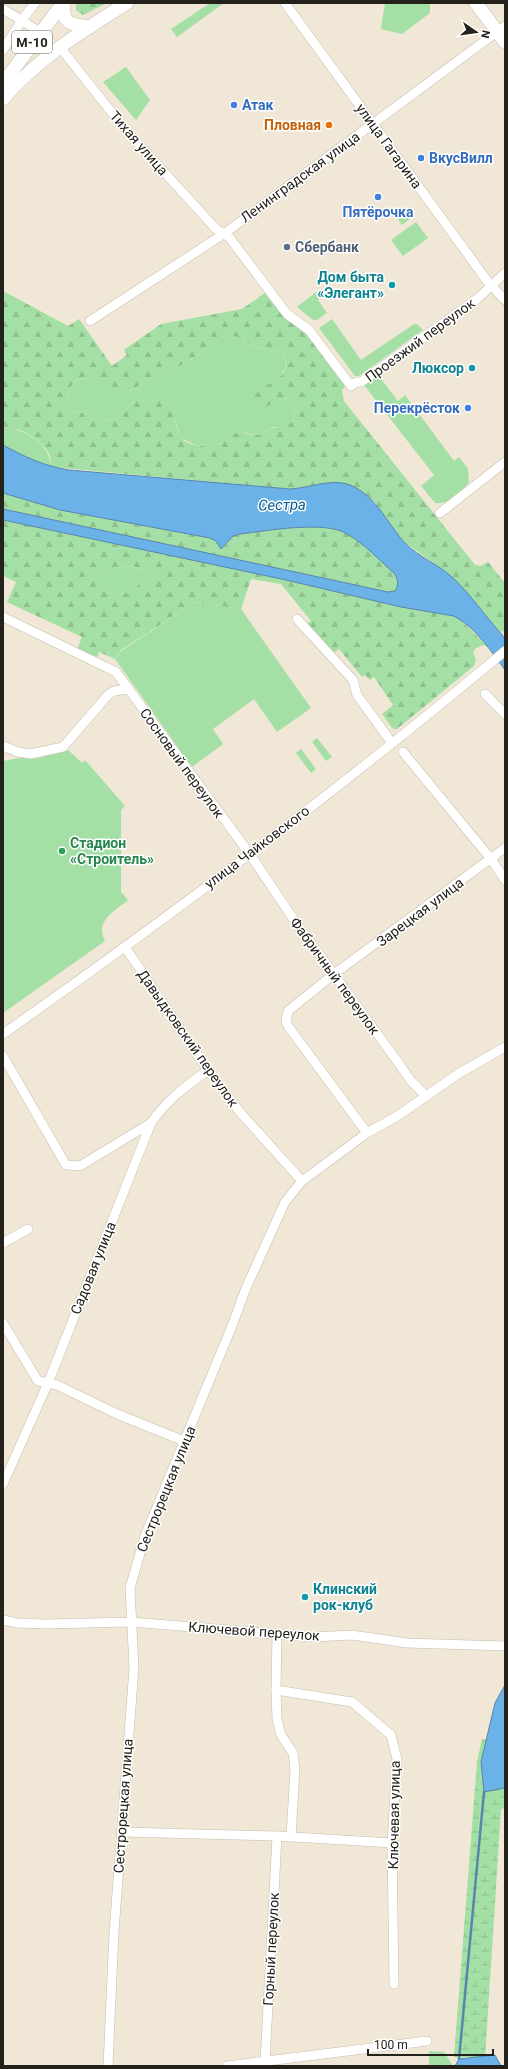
<svg xmlns="http://www.w3.org/2000/svg" width="508" height="2069" viewBox="0 0 508 2069" font-family="Roboto,sans-serif">
<style>
.green{fill:#a4e0a5}
.forest{fill:url(#forest-firs);fill-rule:evenodd}
.wetland{fill:url(#wetland-marsh)}
.water{fill:#6bb2e9;stroke:#5686ab}
.lines{fill:none;stroke-linecap:round;stroke-linejoin:round}
.stream{stroke:#5686ab;stroke-width:2.5}
.minor-casing{stroke:#c6bdad;stroke-width:10}
.highway-casing{stroke:#c6bdad;stroke-width:14}
.minor{stroke:#fff;stroke-width:9}
.highway{stroke:#fff;stroke-width:13}
.shop-dot{fill:#3f7fe0;stroke:#fff;stroke-width:1.5}
.food-dot{fill:#e8710a;stroke:#fff;stroke-width:1.5}
.service-dot{fill:#5c6f8a;stroke:#fff;stroke-width:1.5}
.culture-dot{fill:#0f9aa8;stroke:#fff;stroke-width:1.5}
.leisure-dot{fill:#2e9e5b;stroke:#fff;stroke-width:1.5}
.labels{text-anchor:middle;dominant-baseline:central;stroke-width:3;stroke-linejoin:round;paint-order:stroke}
.shield{fill:#fff;stroke:#66645f;stroke-width:1}
.shield-label{font-size:13px;font-weight:bold;fill:#24211b}
.shop-label{font-size:14px;font-weight:bold;fill:#366cbe;stroke:#fff;text-anchor:start}
.food-label{font-size:14px;font-weight:bold;fill:#c56008;stroke:#fff;text-anchor:end}
.street-label{font-size:14px;fill:#24211b;stroke:#fff}
.service-label{font-size:14px;font-weight:bold;fill:#4e5e75;stroke:#fff;text-anchor:start}
.culture-label{font-size:14px;font-weight:bold;fill:#0d838f;stroke:#fff;text-anchor:end}
.leisure-label{font-size:14px;font-weight:bold;fill:#27864d;stroke:#fff;text-anchor:start}
.water-label{font-size:15px;font-style:italic;fill:#055d90;stroke:#fff}
</style>
<defs>
<pattern id="forest-firs" width="22" height="20" patternUnits="userSpaceOnUse"><rect width="22" height="20" fill="#a4e0a5"/><path d="M5 1l3.5 6h-7zM16 11l3.5 6h-7z" fill="#8dc08d"/></pattern>
<pattern id="wetland-marsh" width="20" height="14" patternUnits="userSpaceOnUse"><rect width="20" height="14" fill="#a4e0a5"/><path d="M1 5h8M5 5V1M11 12h8M15 12V8" fill="none" stroke="#8dc08d"/></pattern>
</defs>
<rect width="100%" height="100%" fill="#f0e7d6"/>
<g class="green">
<polygon points="210,3 224,3 177,37 171,29"/>
<polygon points="385,3 430,3 430,13 402,34 381,29"/>
<polygon points="126,67 150,100 136,120 103,82"/>
<polygon points="405,207 412,217 402,225 395,215"/>
<polygon points="416,222 428,238 403,256 391,240"/>
<polygon points="316,292 320,298 318,300 327,313 317,320 313,320 297,307"/>
<polygon points="332,319 361,360 414,324 417,324 423,330 359,376 355,376 319,328"/>
<path d="M229 335C243 336 241 340 252 346 262 351 276 348 285 356 291 371 274 384 261 388L272 403 286 398 293 401C296 413 297 423 282 427 279 427 276 427 273 427 266 430 262 436 254 435 249 435 246 432 242 433 233 435 228 441 220 444 208 449 190 445 180 437L175 419 151 399 134 400C122 415 116 425 94 419 91 418 89 415 86 414 79 412 74 412 67 409 65 401 66 397 70 389 83 362 109 395 129 391 134 390 140 385 144 382 161 373 181 367 197 356 209 349 214 337 229 335Z"/>
<path d="M378 375 398 401 405 395 454 461 459 457 468 469 469 482C462 492 448 505 435 503L421 486 434 475 364 385Z"/>
<path d="M8 426C29 434 49 443 51 467L26 457 3 445V427Z"/>
<path d="M128 566 146 570 156 578C152 581 149 580 144 581 139 583 136 588 131 591 119 597 105 594 96 585V578C105 569 116 567 128 566Z"/>
<polygon points="195,602 241,609 311,708 277,732 254,699 213,729 223,744 192,767 115,659 121,651"/>
<polygon points="317,738 332,757 326,761 312,742"/>
<polygon points="301,749 316,769 311,773 296,753"/>
<path d="M68 750 82 763 85 760 125 806 121 810V892L128 900C115 911 94 921 105 941L3 1013V761L24 757 35 759Z"/>
<polygon points="429,2051 444,2052 453,2066 429,2066"/>
</g>
<g class="forest">
<polygon points="76,3 107,3 83,15 76,10"/>
<path d="M3 291 68 326 79 319 112 366 127 355 124 350 161 324 242 309 265 293 284 317 306 333 345 386 342 391 344 401 475 565 480 566 488 562 505 583V631L499 632 462 588 450 575 408 545 395 532 374 501 325 484 312 487 290 489 51 467C51 463 51 458 49 454 43 441 17 425 3 427ZM229 335C246 337 245 345 258 348 267 351 278 349 285 356 293 375 269 384 256 391L254 395 257 404 263 408 286 398 293 401C296 413 297 423 282 427 279 427 276 427 273 428 266 430 262 436 254 435 247 435 242 431 236 433 231 435 227 440 223 442 215 449 197 446 188 443 168 436 186 388 134 400 122 415 116 425 94 419 91 418 89 415 86 414 79 412 74 412 67 409 65 401 66 397 70 389 83 361 109 397 129 391 134 390 139 385 144 382 161 373 181 367 197 356 209 349 214 338 229 335Z"/>
<path d="M3 493 60 510 210 538 216 541 221 549 233 536 240 534C267 531 322 520 346 533 364 542 380 560 395 574 398 580 399 585 395 591L388 592 3 509Z"/>
<path d="M3 520 286 580 401 607 454 616 460 619 488 647 484 645 476 648 473 652 476 659 474 666 397 729H393L382 714 393 705 374 677 370 680 365 675 362 677 339 649 330 655 304 626 311 621 281 584 251 579 241 609 195 602 121 650 115 659 99 652 96 659 77 650 82 637 7 602 16 582 3 576ZM128 566 146 570 156 578C152 581 149 580 144 581 139 583 136 588 131 591 119 597 105 594 96 585V578C105 569 116 567 128 566Z"/>
</g>
<polygon class="wetland" points="482,1739 505,1742 505,1807 501,1810 485,2058 454,2057 477,1762"/>
<g class="water">
<path d="M3 445C25 457 44 466 69 470L290 489C310 488 331 478 350 485 377 496 387 524 406 544 419 557 437 564 451 576 471 594 486 618 505 638V670C491 651 475 627 454 616L401 607 286 580 3 520V509L388 592 395 591C399 585 398 580 395 574 380 561 365 544 347 534 325 520 267 531 240 534L233 536 221 549 216 541 210 538 60 510 3 493Z"/>
<polygon points="505,1685 505,1788 484,1792 481,1762 495,1703"/>
<polygon points="495,2055 501,2066 455,2066 459,2059"/>
</g>
<g class="lines">
<polyline class="stream" points="459,2059 484,1792"/>
<defs>
<g id="minor">
<polyline points="285,3 488,282 505,300"/>
<polyline points="3,9 40,32 45,43 44,58"/>
<polyline points="59,46 124,128 216,229 229,237 287,314 309,330 351,386 356,382 361,382 477,299 505,273"/>
<polyline points="3,50 22,20 35,3"/>
<polyline points="90,321 225,233 505,26"/>
<polyline points="440,513 505,462"/>
<polyline points="3,617 116,672 249,853 292,917 400,1065 411,1081 426,1096"/>
<polyline points="297,619 353,680 357,695 392,743"/>
<polyline points="485,694 505,714"/>
<polyline points="3,746 18,752 30,754 63,747 108,695 114,691 128,689"/>
<polyline points="403,752 491,859 505,880"/>
<polyline points="125,947 208,1070 239,1111 302,1181"/>
<path d="M3 1034C175 913 344 786 505 651"/>
<polyline points="3,1056 66,1165 80,1166 151,1123"/>
<polyline points="367,1133 288,1026 286,1020 288,1011 334,974 505,848"/>
<polyline points="3,1243 28,1229"/>
<polyline points="3,1323 38,1381 57,1385 117,1414 184,1441"/>
<path d="M3 1484 48 1383 151 1123C167 1100 186 1086 208 1070"/>
<polyline points="3,1620 17,1623 45,1624 131,1622 313,1637 352,1635 407,1643 505,1646"/>
<polyline points="277,1634 276,1690 352,1702 391,1735 397,1759 392,1843 394,1984"/>
<polyline points="276,1690 277,1719 281,1735 293,1753 295,1769 291,1837"/>
<polyline points="121,1832 277,1836 392,1843"/>
<polyline points="265,2062 277,1836"/>
<polyline points="108,2066 114,1932 134,1668 130,1588 145,1536 232,1326 246,1288 285,1202 302,1181 367,1133 399,1115 458,1074 505,1047"/>
<polyline points="227,2066 427,2041"/>
</g>
<g id="highway">
<path d="M64 3C61 24 72 25 90 27"/>
<polyline points="476,3 505,42"/>
<polyline points="3,83 63,3"/>
<path d="M3 99C39 57 81 32 127 3"/>
</g>
</defs>
<use href="#minor" class="minor-casing"/>
<use href="#highway" class="highway-casing"/>
<use href="#minor" class="minor"/>
<use href="#highway" class="highway"/>
</g>
<g class="shop-dot">
<circle cx="234" cy="105" r="4"/>
<circle cx="421" cy="158" r="4"/>
<circle cx="378" cy="197" r="4"/>
<circle cx="468" cy="408" r="4"/>
</g>
<circle class="food-dot" cx="329" cy="125" r="4"/>
<circle class="service-dot" cx="287" cy="247" r="4"/>
<g class="culture-dot">
<circle cx="392" cy="285" r="4"/>
<circle cx="472" cy="368" r="4"/>
<circle cx="305" cy="1597" r="4"/>
</g>
<circle class="leisure-dot" cx="62" cy="851" r="4"/>
<g class="labels">
<rect class="shield" x="12" y="31" width="40" height="22" rx="3"/>
<g class="shield-label">
<text x="32" y="42">М-10</text>
</g>
<g class="shop-label">
<text x="242" y="105">Атак</text>
<text x="429" y="158">ВкусВилл</text>
<text x="378" y="212" text-anchor="middle">Пятёрочка</text>
<text x="460" y="408" text-anchor="end">Перекрёсток</text>
</g>
<g class="food-label">
<text x="321" y="125">Пловная</text>
</g>
<g class="street-label">
<text transform="translate(139 143) rotate(49)">Тихая улица</text>
<text transform="translate(389 146) rotate(54)">улица Гагарина</text>
<text transform="translate(300 177) rotate(-36)">Ленинградская улица</text>
<text transform="translate(420 340) rotate(-36)">Проезжий переулок</text>
<text transform="translate(182 763) rotate(54)">Сосновый переулок</text>
<text transform="translate(257 847) rotate(-37)">улица Чайковского</text>
<text transform="translate(420 912) rotate(-37)">Зарецкая улица</text>
<text transform="translate(335 976) rotate(54)">Фабричный переулок</text>
<text transform="translate(188 1038) rotate(55)">Давыдковский переулок</text>
<text transform="translate(93 1268) rotate(-68)">Садовая улица</text>
<text transform="translate(166 1489) rotate(-68)">Сестрорецкая улица</text>
<text transform="translate(254 1631) rotate(4)">Ключевой переулок</text>
<text transform="translate(123 1806) rotate(-86)">Сестрорецкая улица</text>
<text transform="translate(394 1815) rotate(-89)">Ключевая улица</text>
<text transform="translate(271 1949) rotate(-87)">Горный переулок</text>
</g>
<g class="service-label">
<text x="295" y="247">Сбербанк</text>
</g>
<g class="culture-label">
<text x="384" y="277">Дом быта<tspan x="384" dy="16">«Элегант»</tspan></text>
<text x="464" y="368">Люксор</text>
<text x="313" y="1589" text-anchor="start">Клинский<tspan x="313" dy="16">рок-клуб</tspan></text>
</g>
<g class="leisure-label">
<text x="70" y="843">Стадион<tspan x="70" dy="16">«Строитель»</tspan></text>
</g>
<g class="water-label">
<text transform="translate(282 505) rotate(-1)">Сестра</text>
</g>
</g>
<rect width="508" height="2069" fill="none" stroke="#24211b" stroke-width="8"/>
<g transform="translate(476 32) rotate(103)" stroke="#ffffff" stroke-width="3" paint-order="stroke">
<path d="M0-3L7 15L0 10L-7 15Z" fill="#24211b"/>
<text y="-6" font-size="11" font-weight="bold" text-anchor="middle" fill="#24211b">N</text>
</g>
<path d="M368 2049v6h125v-6" fill="none" stroke="#24211b" stroke-width="2"/>
<text x="374" y="2049" font-size="12" fill="#24211b" stroke="#ffffff" stroke-width="3" paint-order="stroke">100 m</text>
</svg>
